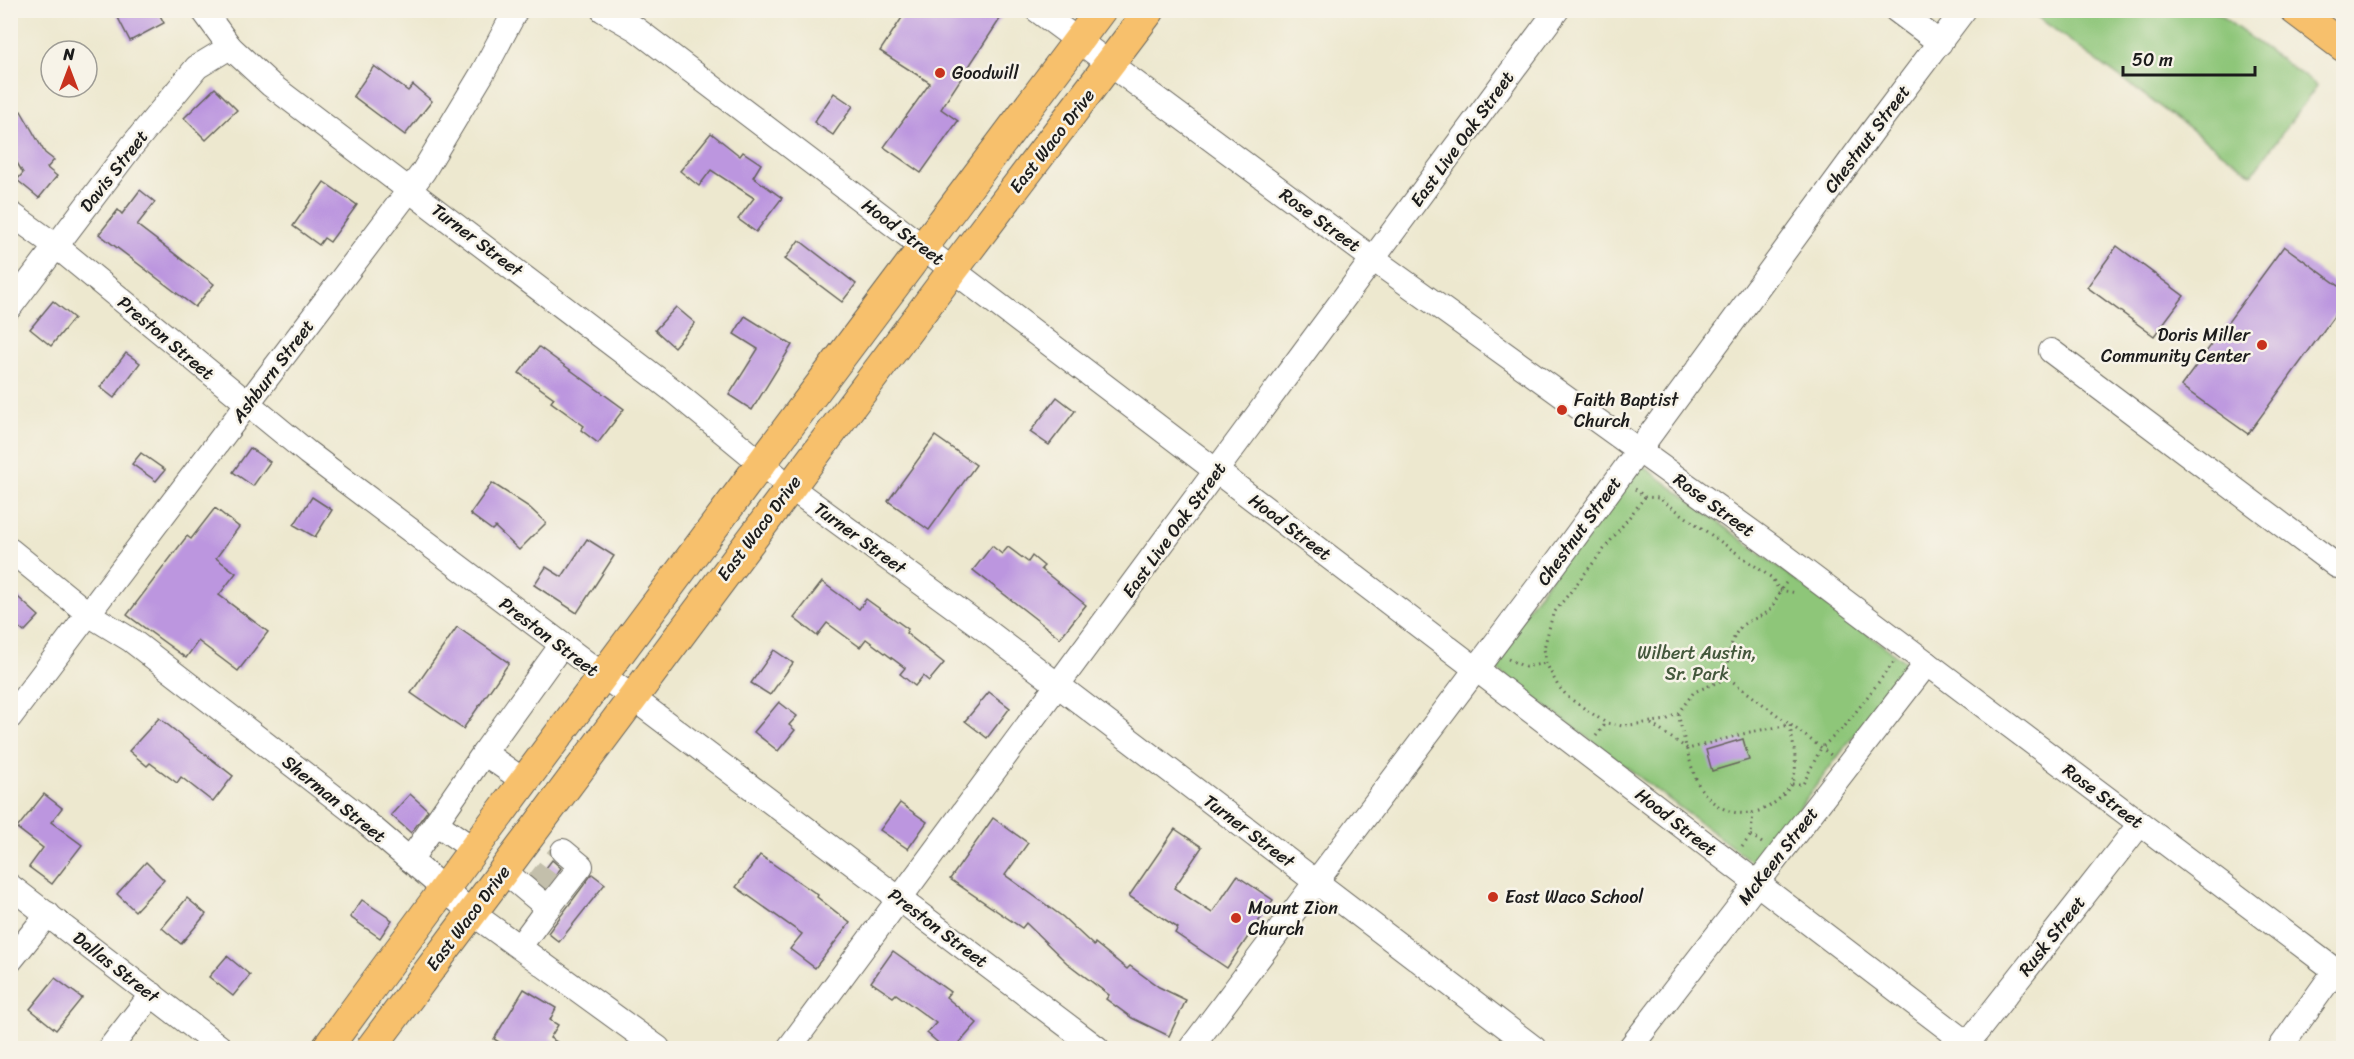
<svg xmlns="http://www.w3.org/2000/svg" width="2354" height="1059" viewBox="0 0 2354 1059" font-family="Sriracha,sans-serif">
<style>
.green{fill:#8ec679;stroke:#55714a;stroke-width:1.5}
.building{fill:#bc96df}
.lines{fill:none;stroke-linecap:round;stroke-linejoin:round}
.minor-tunnel{stroke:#c3bfab;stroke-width:24;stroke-dasharray:24 12;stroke-linecap:butt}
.minor-casing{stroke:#65635b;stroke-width:26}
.major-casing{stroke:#65635b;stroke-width:32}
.path{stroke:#65635b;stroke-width:3;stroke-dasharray:1.5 4.5;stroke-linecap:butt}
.minor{stroke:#fff;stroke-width:24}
.major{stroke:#f7c06c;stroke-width:30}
.poi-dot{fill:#c8321e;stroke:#f7f3e8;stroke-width:2}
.labels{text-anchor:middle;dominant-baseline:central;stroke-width:5;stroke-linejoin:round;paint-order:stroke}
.poi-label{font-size:18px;fill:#1c1c1c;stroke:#f7f3e8;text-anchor:start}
.street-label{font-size:18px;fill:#1c1c1c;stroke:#f7f3e8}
.park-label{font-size:18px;fill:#44583d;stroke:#f7f3e8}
</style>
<rect width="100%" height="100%" fill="#f7f3e8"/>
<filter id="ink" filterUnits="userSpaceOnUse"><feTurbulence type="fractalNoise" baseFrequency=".0167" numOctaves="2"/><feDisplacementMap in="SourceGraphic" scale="12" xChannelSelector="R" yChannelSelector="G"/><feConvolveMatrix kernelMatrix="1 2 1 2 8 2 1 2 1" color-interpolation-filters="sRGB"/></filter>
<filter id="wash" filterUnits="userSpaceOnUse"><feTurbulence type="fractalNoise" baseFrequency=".008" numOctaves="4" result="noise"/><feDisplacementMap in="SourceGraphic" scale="24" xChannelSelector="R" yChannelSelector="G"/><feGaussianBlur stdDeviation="1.35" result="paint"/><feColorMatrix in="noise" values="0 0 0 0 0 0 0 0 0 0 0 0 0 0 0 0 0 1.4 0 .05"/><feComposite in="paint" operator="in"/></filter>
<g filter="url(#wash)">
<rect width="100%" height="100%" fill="#ede8cf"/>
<g class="green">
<polygon points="2034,11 2214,11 2317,86 2252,174 2032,13"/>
<polygon points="1638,462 1908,664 1756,865 1487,662"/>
</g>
<g id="blocks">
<g class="building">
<polygon points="114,10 157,10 164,23 130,41"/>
<polygon points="907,10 993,10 1002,16 941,109 958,121 921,173 884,147 930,83 880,51"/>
<polygon points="374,66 408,91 413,85 432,101 405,135 353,96"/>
<polygon points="215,88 237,110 206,140 184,118"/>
<polygon points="834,93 853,106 833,135 814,122"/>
<polygon points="21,111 45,153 54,160 47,168 57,176 39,198 17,180 23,173 10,151 10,117"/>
<polygon points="711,133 740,156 743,152 761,164 753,177 782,198 756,232 738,219 754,198 711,170 699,186 680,171"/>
<polygon points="324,182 357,205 330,242 324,238 319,245 293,226"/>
<polygon points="140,190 155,202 137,225 214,284 195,307 99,234 118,210 122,214"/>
<polygon points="799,240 856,284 842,302 785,259"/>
<polygon points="2117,246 2184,296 2154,336 2087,287"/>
<polygon points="2284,246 2343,289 2343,304 2248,434 2181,386"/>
<polygon points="53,301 74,318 51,346 30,329"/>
<polygon points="676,307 695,323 674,347 655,330"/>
<polygon points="745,316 792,345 752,410 729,395 758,349 734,334"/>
<polygon points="539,347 624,409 598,443 581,430 584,426 551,402 554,398 519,373"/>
<polygon points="126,353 140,363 114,398 100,387"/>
<polygon points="1057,397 1075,411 1049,445 1030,432"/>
<polygon points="935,436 976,465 929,530 888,501"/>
<polygon points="250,448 270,462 253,486 233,472"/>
<polygon points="141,453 165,470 156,481 132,464"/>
<polygon points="492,483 529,507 546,523 519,550 495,527 492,530 470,514"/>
<polygon points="312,497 332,510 315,537 294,525"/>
<polygon points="215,508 239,527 216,558 236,573 219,595 268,632 238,671 198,641 186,658 127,615 187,536 191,539"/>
<polygon points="587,539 614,556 577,613 534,585 546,567 562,577"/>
<polygon points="992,546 1002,554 1008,547 1028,562 1032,556 1044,566 1041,569 1086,605 1060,638 973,570"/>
<polygon points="822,582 859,609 866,599 908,629 906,633 944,663 929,681 923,676 915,686 900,674 905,668 866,639 860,647 827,623 817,636 794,618"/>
<polygon points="10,590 39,616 24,632 10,620"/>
<polygon points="457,627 509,663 463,729 411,693"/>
<polygon points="774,650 793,663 770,695 751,683"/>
<polygon points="989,692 1010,708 987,738 965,721"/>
<polygon points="779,702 797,716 789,725 795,730 778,751 754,732"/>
<polygon points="159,718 233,776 213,802 181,777 177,783 150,763 147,766 129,751"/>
<polygon points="1743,739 1749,760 1712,771 1706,750"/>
<polygon points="44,794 62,808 51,822 82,845 52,884 29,867 43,848 17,828"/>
<polygon points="410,794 428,810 411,833 391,815"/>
<polygon points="900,803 927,822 908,849 880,830"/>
<polygon points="993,818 1028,843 1005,875 1063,917 1094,946 1095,943 1127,969 1130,966 1159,987 1186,1000 1169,1036 1132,1018 1106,999 1109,995 1067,963 1026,923 1022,928 950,879"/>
<polygon points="1175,829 1202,847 1174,888 1212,913 1237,876 1273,900 1227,968 1175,933 1178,928 1129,896"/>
<polygon points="760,855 818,895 817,897 850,923 815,968 790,949 802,934 736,887"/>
<polygon points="552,860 561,868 546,888 537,880"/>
<polygon points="146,862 164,880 135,911 117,894"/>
<polygon points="592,874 605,884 559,942 548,933"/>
<polygon points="187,898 206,914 181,944 162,928"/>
<polygon points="362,900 392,920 380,938 350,917"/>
<polygon points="893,951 950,992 946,997 977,1023 955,1048 944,1048 927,1033 936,1023 896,994 893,997 871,982"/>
<polygon points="227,956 250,975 233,996 209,977"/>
<polygon points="55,978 82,998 56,1030 30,1009"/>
<polygon points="524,989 556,1008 550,1020 558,1025 550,1038 567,1048 509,1048 494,1039"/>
</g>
</g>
</g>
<g filter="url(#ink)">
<use href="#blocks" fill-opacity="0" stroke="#65635b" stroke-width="1.5"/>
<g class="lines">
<polyline class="minor-tunnel" points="534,888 559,856"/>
<defs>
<g id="minor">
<polyline points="203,10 230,47 271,85 671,389 790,487 979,625 1534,1048"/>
<polyline points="603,10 636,29 823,171 1973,1048"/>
<polyline points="1037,10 1373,259 1774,548 2344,977"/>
<polyline points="1896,10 1940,43"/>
<polyline points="10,213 56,246 308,453 1097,1048"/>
<polyline points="10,307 131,147 197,67 230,47"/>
<polyline points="2051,351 2337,566"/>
<polyline points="10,550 90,615 131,640 355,813 472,913 658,1048"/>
<polyline points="10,717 423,172 482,74 516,10"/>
<polyline points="524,781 484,753 561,646"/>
<polyline points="436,823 473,849"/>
<polyline points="410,860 484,753"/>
<polyline points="504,871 548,908 520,946"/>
<polyline points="10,886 221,1048"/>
<polyline points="548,908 581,866 563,851"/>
<polyline points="10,961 48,914"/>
<polyline points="110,1048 152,994"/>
<polyline points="789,1048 1557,10"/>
<polyline points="1191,1048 1556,563 1874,129 1964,10"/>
<polyline points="1630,1048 1927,663"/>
<polyline points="1964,1048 2140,824"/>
<polyline points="2280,1048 2335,971"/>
</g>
<g id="major">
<polyline points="2295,10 2344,47"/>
<path d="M327 1048C582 700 842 356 1101 10"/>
<polyline points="371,1048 953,270 1150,10"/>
</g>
</defs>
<use href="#minor" class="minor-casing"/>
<use href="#major" class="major-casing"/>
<g class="path">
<polyline points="1635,489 1645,497 1659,498 1772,578 1779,590 1797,593"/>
<polyline points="1645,497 1553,614 1544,648 1546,663 1558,686 1569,698 1606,723 1623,726 1666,720 1678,713 1694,692 1728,678"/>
<path d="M1786 583C1778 591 1776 604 1769 611 1762 617 1751 619 1744 624 1729 636 1728 661 1728 678L1831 755"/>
<polyline points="1508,659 1525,667 1546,663"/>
<path d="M1651 724 1688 749 1750 732 1790 725C1792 742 1799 763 1793 780 1791 787 1785 793 1780 798 1755 822 1720 817 1701 789 1691 774 1683 732 1678 714"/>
<polyline points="1596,736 1606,723"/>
<polyline points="1792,784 1803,784 1821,748 1845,726 1894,662"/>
<polyline points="1751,835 1762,843"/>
<polyline points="1742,847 1751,835 1753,813"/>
</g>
<use href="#minor" class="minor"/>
<use href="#major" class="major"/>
</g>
</g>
<g class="poi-dot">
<circle cx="940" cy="73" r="6"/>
<circle cx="2262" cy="345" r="6"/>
<circle cx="1562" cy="410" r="6"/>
<circle cx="1493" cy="897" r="6"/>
<circle cx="1236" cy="918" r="6"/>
</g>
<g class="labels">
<g class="poi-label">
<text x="952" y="73">Goodwill</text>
<text x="2250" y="335" text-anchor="end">Doris Miller<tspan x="2250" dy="21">Community Center</tspan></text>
<text x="1574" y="400">Faith Baptist<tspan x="1574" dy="21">Church</tspan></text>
<text x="1505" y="897">East Waco School</text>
<text x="1248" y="908">Mount Zion<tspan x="1248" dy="21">Church</tspan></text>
</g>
<g class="street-label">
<text transform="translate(1462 139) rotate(-54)">East Live Oak Street</text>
<text transform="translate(1867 139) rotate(-53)">Chestnut Street</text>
<text transform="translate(1052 141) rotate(-52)">East Waco Drive</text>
<text transform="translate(114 171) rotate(-52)">Davis Street</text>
<text transform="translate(1320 220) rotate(36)">Rose Street</text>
<text transform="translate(903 232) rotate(37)">Hood Street</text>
<text transform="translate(477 240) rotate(37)">Turner Street</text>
<text transform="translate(166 338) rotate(40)">Preston Street</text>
<text transform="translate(273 371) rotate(-53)">Ashburn Street</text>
<text transform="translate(1714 505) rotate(36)">Rose Street</text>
<text transform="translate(1290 527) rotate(37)">Hood Street</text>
<text transform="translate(759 528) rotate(-53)">East Waco Drive</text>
<text transform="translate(1174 530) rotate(-54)">East Live Oak Street</text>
<text transform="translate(1579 531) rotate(-54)">Chestnut Street</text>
<text transform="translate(860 538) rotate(36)">Turner Street</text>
<text transform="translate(549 637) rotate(37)">Preston Street</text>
<text transform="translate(2103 796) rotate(37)">Rose Street</text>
<text transform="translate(334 799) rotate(39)">Sherman Street</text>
<text transform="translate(1676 822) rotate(38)">Hood Street</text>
<text transform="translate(1249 831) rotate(37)">Turner Street</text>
<text transform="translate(1778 856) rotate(-52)">McKeen Street</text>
<text transform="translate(468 918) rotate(-53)">East Waco Drive</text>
<text transform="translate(938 928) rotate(37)">Preston Street</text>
<text transform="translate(2052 936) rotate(-52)">Rusk Street</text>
<text transform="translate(116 967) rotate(38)">Dallas Street</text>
</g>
<g class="park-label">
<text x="1697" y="653">Wilbert Austin,<tspan x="1697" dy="21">Sr. Park</tspan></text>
</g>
</g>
<rect width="2354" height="1059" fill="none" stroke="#f7f3e8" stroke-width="36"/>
<g transform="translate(69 69)"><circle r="28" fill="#f7f3e8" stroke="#9f9d96" stroke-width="1.5"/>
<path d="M0-4.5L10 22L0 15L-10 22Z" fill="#c8321e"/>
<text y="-9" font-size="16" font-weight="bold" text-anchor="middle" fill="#1c1c1c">N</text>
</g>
<path d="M2123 66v9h132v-9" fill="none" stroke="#1c1c1c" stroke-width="3"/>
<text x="2132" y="66" font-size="18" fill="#1c1c1c" stroke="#f7f3e8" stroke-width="4.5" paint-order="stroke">50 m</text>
</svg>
